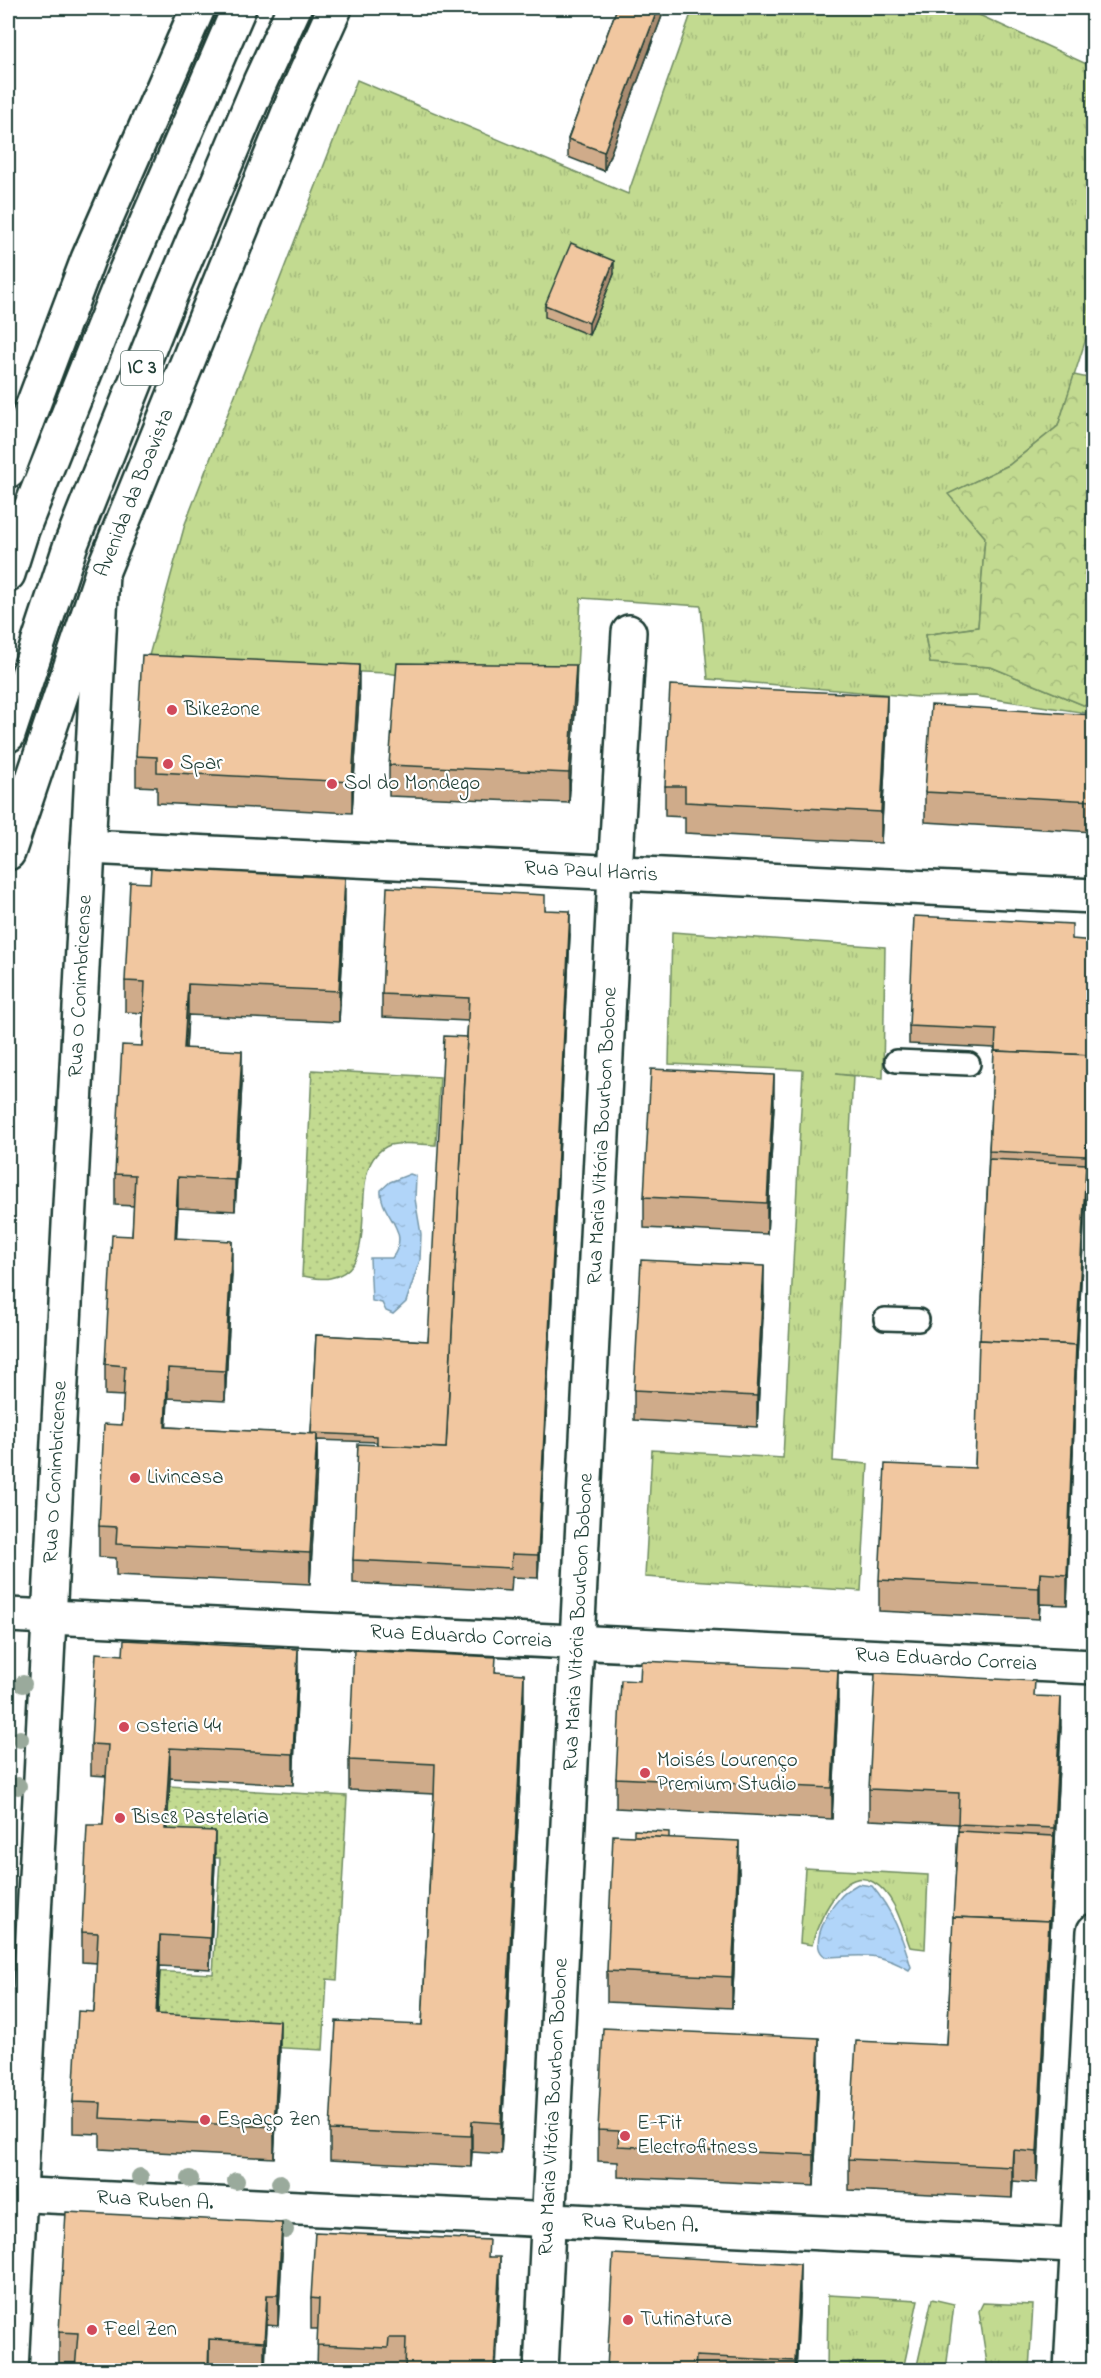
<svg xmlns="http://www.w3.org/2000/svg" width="1101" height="2378" viewBox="0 0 1101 2378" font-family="'Indie Flower',sans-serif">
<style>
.grass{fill:url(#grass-tufts);stroke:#708c62;stroke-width:1.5}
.forest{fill:url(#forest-crowns);stroke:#708c62;stroke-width:1.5}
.garden{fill:url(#garden-dots);stroke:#708c62;stroke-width:1.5}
.water{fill:url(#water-ripples);stroke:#7798aa;stroke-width:1.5}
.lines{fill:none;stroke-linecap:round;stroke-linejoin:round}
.lane-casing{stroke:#1f3d34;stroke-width:26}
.street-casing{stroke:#1f3d34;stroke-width:38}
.highway-casing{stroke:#1f3d34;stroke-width:38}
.lane{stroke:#fff;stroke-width:21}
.street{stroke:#fff;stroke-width:33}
.highway{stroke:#fff;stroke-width:33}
.tree{fill:#9aaa9c}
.wall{fill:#cfab8a;stroke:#1f3d34;stroke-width:1.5}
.shaded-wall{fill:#a98b70;stroke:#1f3d34;stroke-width:1.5}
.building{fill:#f1c7a0;stroke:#1f3d34;stroke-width:1.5}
.poi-dot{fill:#d1495b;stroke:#fff;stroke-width:2}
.labels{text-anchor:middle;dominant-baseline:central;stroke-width:4.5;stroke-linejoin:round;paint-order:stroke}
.shield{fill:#fff;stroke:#627771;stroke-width:1.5}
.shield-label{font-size:20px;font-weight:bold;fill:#1f3d34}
.street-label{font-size:21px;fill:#1f3d34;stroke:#fff}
.poi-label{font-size:21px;fill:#1f3d34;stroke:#fff;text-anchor:start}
</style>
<defs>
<pattern id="grass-tufts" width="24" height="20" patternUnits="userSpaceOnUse" patternTransform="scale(1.5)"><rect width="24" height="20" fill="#c2da90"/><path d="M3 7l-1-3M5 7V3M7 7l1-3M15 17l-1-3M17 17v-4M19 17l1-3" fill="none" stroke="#a6bc7d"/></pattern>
<pattern id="forest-crowns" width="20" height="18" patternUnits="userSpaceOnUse" patternTransform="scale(1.5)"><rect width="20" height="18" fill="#c2da90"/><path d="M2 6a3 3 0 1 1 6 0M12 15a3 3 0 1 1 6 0" fill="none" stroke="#a6bc7d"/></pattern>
<pattern id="garden-dots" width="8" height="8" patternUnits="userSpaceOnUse" patternTransform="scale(1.5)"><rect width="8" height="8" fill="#c2da90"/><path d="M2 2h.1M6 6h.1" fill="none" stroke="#a6bc7d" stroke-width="1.8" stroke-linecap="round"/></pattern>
<pattern id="water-ripples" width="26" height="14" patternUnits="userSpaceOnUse" patternTransform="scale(1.5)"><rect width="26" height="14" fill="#b1d5f9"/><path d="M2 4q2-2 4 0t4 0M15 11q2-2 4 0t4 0" fill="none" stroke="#98b8d6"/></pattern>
</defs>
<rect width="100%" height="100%" fill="#fff"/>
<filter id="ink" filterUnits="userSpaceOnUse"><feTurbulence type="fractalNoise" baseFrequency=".0167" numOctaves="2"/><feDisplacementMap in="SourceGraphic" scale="12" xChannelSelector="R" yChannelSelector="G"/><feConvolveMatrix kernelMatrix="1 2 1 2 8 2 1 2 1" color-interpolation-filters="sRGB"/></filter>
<g filter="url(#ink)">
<g class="grass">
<polygon points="693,8 964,8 1093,67 1093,317 1058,426 1009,465 949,494 985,537 978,627 925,635 930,663 991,667 1093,709 1093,714 975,696 918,697 708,679 701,606 581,598 576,686 438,681 387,673 147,663 185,524 357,80 628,194"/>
<polygon points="672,932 885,947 883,1078 836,1074 853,1076 833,1461 868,1464 861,1591 645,1577 652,1450 783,1458 803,1070 669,1064"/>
<path d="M805 1868 928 1875 925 1949 910 1947C902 1926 895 1894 873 1882 843 1864 817 1923 812 1945L800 1943Z"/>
<polygon points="828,2295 918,2300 903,2370 827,2370"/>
<polygon points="932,2299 954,2304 946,2370 916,2370"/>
<polygon points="983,2303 1033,2305 1029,2370 988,2370 979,2311"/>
</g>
<polygon class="forest" points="1074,375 1093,379 1093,709 991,667 930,663 925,635 978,627 985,537 948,494 1009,465 1058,426"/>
<g class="garden">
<path d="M312 1070 440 1077 436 1145C423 1145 403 1141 390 1145 338 1165 390 1267 330 1278 321 1280 310 1277 302 1276Z"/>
<polygon points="114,1783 347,1796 337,1980 327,1979 323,2050 99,2038 103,1969 213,1974 220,1858 109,1852"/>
</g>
<g class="water">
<path d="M410 1174 416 1176 415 1199 421 1234 420 1260 406 1302 393 1314 386 1311 382 1303 372 1301 370 1258H392C413 1230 379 1215 381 1190L390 1182Z"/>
<path d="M858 1884 872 1886C893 1911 902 1936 911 1967L909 1970C877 1951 862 1956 826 1957 807 1946 828 1911 839 1899 844 1892 851 1888 858 1884Z"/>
</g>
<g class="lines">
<defs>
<g id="lane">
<polyline points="896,1061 969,1064"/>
<polyline points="885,1319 918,1320"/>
</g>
<g id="street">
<polyline points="8,471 88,259 198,8"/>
<polyline points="88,847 1094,896"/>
<polyline points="8,853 102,573 295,97 335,8"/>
<polyline points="8,1615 1094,1667"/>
<polyline points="8,2194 1094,2246"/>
<polyline points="11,2370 102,573"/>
<polyline points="541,2370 615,873 629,632"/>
<polyline points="1071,2370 1094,1931"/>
</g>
<g id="highway">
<polyline points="8,574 22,530 124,275 239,8"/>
<polyline points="8,735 70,547 170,296 260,82 294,8"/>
</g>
</defs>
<use href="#lane" class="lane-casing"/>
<use href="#street" class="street-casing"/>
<use href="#highway" class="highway-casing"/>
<use href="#lane" class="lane"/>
<use href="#street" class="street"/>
<use href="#highway" class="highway"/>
</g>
<g class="tree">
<circle cx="23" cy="1684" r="9"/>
<circle cx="20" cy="1739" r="9"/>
<circle cx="18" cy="1786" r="9"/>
<circle cx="140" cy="2177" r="9"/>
<circle cx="190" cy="2179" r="9"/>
<circle cx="236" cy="2181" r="9"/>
<circle cx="280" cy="2183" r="9"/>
<circle cx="285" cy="2230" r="9"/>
</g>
<g class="wall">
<polygon points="617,8 665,8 604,171 568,157 568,139"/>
<polygon points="614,274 589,335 545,317 545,305"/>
<polygon points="576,695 569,803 389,796 389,765"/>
<polygon points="359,696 352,813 157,803 157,787 136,786 136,756"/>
<polygon points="1094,715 1094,832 925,822 925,792"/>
<polygon points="887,726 881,843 685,833 685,817 665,816 665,786"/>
<polygon points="345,908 339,1022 188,1015 186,1048 242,1082 235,1211 178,1208 176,1238 232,1272 225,1401 168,1398 166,1427 311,1434 316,1335 428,1341 467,1037 468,1021 382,1017 382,994 545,910 570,934 538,1578 512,1577 511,1591 353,1583 353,1560 377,1442 317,1440 317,1465 310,1584 116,1575 116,1558 99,1557 99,1526 122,1425 124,1396 105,1395 105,1364 132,1236 134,1206 115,1205 115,1174 142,1046 143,1013 125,1012 125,981"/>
<polygon points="1072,939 1094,1035 1076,1376 1067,1605 1040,1604 1039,1619 879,1611 879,1580 975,1468 989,1151 995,1048 909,1044 909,1026"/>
<polygon points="774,1105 767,1234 644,1228 644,1197"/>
<polygon points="764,1297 757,1427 634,1420 634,1390"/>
<polygon points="496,1672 524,1705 501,2154 472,2152 471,2167 330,2160 330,2130 422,2025 434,1794 349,1790 349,1760"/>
<polygon points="298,1680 293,1785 170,1778 167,1829 215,1861 210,1969 160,1966 158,2014 280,2051 274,2158 100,2149 100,2134 73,2133 73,2102 94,2012 97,1963 82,1962 82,1932 103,1825 106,1776 91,1775 91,1744"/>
<polygon points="1035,1696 1061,1727 1037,2183 1013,2181 1012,2198 849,2190 849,2159 947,2045 958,1831 958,1824 869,1820 869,1789"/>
<polygon points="838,1701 832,1819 616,1808 616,1778"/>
<polygon points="669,1838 739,1872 732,2008 607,2002 607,1971"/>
<polygon points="819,2069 814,2186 618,2177 618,2162 598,2161 598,2130"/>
<polygon points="282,2253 278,2326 267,2325 265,2370 75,2370 76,2363 59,2363 59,2332"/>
<polygon points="489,2257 500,2288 405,2369 389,2368 389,2370 317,2370 318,2329 311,2329 311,2298"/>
<polygon points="800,2295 796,2370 607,2370"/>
</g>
<g class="shaded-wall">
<polygon points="658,8 665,8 604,171 604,152"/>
<polygon points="614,261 614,274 589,335 589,323"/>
<polygon points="359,665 359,696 352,813 352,782"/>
<polygon points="576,665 576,695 569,803 569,773"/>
<polygon points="887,695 887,726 881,843 881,812"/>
<polygon points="345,878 345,908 339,1022 339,991"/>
<polygon points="570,911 570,934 538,1578 538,1555"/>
<polygon points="188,984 188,1015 184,1079 184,1048"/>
<polygon points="1094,1017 1094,1035 1076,1376 1067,1605 1067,1575 1076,1345"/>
<polygon points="242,1051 242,1082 235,1211 235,1180"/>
<polygon points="774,1075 774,1105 767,1234 767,1203"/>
<polygon points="178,1177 178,1208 175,1269 175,1238"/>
<polygon points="232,1241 232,1272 225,1401 225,1371"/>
<polygon points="764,1266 764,1297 757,1427 757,1396"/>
<polygon points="168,1368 168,1398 165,1458 165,1427"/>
<polygon points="317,1434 317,1465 310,1584 310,1553"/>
<polygon points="1040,1573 1040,1604 1039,1619 1039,1588"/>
<polygon points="298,1649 298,1680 293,1785 293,1754"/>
<polygon points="838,1670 838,1701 832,1819 832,1788"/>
<polygon points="524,1674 524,1705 501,2154 501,2123"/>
<polygon points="1061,1697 1061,1727 1037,2183 1037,2152"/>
<polygon points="170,1748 170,1778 165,1859 165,1829"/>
<polygon points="215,1831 215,1861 210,1969 210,1938"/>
<polygon points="739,1841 739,1872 732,2008 732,1977"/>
<polygon points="160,1935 160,1966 156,2045 156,2014"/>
<polygon points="280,2021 280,2051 274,2158 274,2127"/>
<polygon points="819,2038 819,2069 814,2186 814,2155"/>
<polygon points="472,2121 472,2152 471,2167 471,2136"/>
<polygon points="1013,2150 1013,2181 1012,2198 1012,2167"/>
<polygon points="282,2223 282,2253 278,2326 278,2295"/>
<polygon points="500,2257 500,2288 496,2370 494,2370"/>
<polygon points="800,2264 800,2295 796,2370 795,2370"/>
<polygon points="267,2295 267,2325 264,2370 264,2342"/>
<polygon points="209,2339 209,2370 208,2370"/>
</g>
<g class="building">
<polygon points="617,8 658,8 604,152 568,139"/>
<polygon points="571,243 614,261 589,323 545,305"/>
<polygon points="142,655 359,665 352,782 157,772 157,757 136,756"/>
<polygon points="397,663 576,665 569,773 389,765"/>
<polygon points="670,685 887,695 881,812 685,802 685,786 665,786"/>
<polygon points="931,705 1094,715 1094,801 925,792"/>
<polygon points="151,868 345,878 339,991 188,984 184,1048 242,1051 235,1180 178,1177 175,1238 232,1241 225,1371 168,1368 165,1427 317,1434 310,1553 116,1544 117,1527 99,1526 104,1424 122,1425 125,1366 105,1364 112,1235 132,1236 135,1175 115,1174 122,1045 142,1046 145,982 125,981 130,882 150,883"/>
<polygon points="387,887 545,895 545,910 570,911 538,1555 512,1554 511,1568 353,1560 358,1444 446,1448 469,998 382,994"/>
<polygon points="914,916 1072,924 1072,939 1094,941 1094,1017 1091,1067 1091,1055 995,1051 996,1030 909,1026"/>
<polygon points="444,1036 467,1037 446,1448 377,1445 377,1436 311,1433 316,1335 428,1341"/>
<polygon points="994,1051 1091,1055 1086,1156 989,1151"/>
<polygon points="651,1069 774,1075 767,1203 644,1197"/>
<polygon points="989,1159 1086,1164 1076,1353 1076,1345 980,1340"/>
<polygon points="641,1260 764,1266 757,1396 634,1390"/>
<polygon points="979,1340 1076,1345 1067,1575 1040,1573 1039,1588 879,1580 885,1464 975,1468"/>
<polygon points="124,1640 298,1649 293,1754 170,1748 165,1829 215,1831 210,1938 160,1935 156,2014 280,2021 274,2127 100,2118 101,2103 73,2102 78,2011 94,2012 98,1933 82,1932 87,1825 103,1825 108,1745 91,1744 96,1653 123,1655"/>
<polygon points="354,1650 496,1657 495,1672 524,1674 501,2123 472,2121 471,2136 330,2130 336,2021 422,2025 434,1796 435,1764 349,1760"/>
<polygon points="641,1661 838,1670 832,1788 616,1778 621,1680 640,1681"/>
<polygon points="875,1673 1035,1681 1034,1696 1061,1697 1054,1828 958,1824 959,1793 869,1789"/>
<polygon points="634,1830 669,1832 669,1838 634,1836"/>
<polygon points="958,1831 1054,1836 1049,1929 1049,1921 953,1917"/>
<polygon points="613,1835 739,1841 732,1977 607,1971"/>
<polygon points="953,1917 1049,1921 1037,2152 1013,2150 1012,2167 849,2159 856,2041 947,2045"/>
<polygon points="603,2028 819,2038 814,2155 618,2146 619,2131 598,2130"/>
<polygon points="66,2212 282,2223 278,2295 267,2295 264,2342 209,2339 208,2370 75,2370 78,2333 59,2332"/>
<polygon points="315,2232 489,2240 488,2257 500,2257 494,2370 405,2370 406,2338 389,2338 388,2348 317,2345 319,2299 311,2298"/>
<polygon points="613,2254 800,2264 795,2361 696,2356 695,2370 607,2370"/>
</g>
</g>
<g class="poi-dot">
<circle cx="172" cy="710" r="6"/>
<circle cx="168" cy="764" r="6"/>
<circle cx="332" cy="784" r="6"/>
<circle cx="135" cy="1478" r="6"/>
<circle cx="124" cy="1727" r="6"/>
<circle cx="645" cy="1773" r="6"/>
<circle cx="120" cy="1818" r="6"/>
<circle cx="205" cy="2120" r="6"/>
<circle cx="625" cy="2136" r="6"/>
<circle cx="628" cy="2320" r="6"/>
<circle cx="92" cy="2330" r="6"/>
</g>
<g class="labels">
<rect class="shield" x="121" y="351" width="42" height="34" rx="4.5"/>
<g class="shield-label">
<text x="142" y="368">IC 3</text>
</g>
<g class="street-label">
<text transform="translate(135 493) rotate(-68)">Avenida da Boavista</text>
<text transform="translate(591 872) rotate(3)">Rua Paul Harris</text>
<text transform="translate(81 986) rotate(-87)">Rua O Conimbricense</text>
<text transform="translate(603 1136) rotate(-87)">Rua Maria Vitória Bourbon Bobone</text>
<text transform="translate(56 1472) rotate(-87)">Rua O Conimbricense</text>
<text transform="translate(579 1622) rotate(-87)">Rua Maria Vitória Bourbon Bobone</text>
<text transform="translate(461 1637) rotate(3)">Rua Eduardo Correia</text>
<text transform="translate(946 1660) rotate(3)">Rua Eduardo Correia</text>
<text transform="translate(554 2107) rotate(-87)">Rua Maria Vitória Bourbon Bobone</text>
<text transform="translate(155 2201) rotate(3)">Rua Ruben A.</text>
<text transform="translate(640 2224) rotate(3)">Rua Ruben A.</text>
</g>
<g class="poi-label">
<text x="184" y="710">Bikezone</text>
<text x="180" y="764">Spar</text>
<text x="344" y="784">Sol do Mondego</text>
<text x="147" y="1478">Livincasa</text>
<text x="136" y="1727">Osteria 44</text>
<text x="657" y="1761">Moisés Lourenço<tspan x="657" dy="24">Premium Studio</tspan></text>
<text x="132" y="1818">Bisc8 Pastelaria</text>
<text x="217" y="2120">Espaço Zen</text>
<text x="637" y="2124">E-Fit<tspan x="637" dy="24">Electrofitness</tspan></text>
<text x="640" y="2320">Tutinatura</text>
<text x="104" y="2330">Feel Zen</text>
</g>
</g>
<rect width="1101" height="2378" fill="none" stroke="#fff" stroke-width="30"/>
<rect x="15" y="15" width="1071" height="2348" fill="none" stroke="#1f3d34" stroke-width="2" filter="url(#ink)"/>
</svg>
